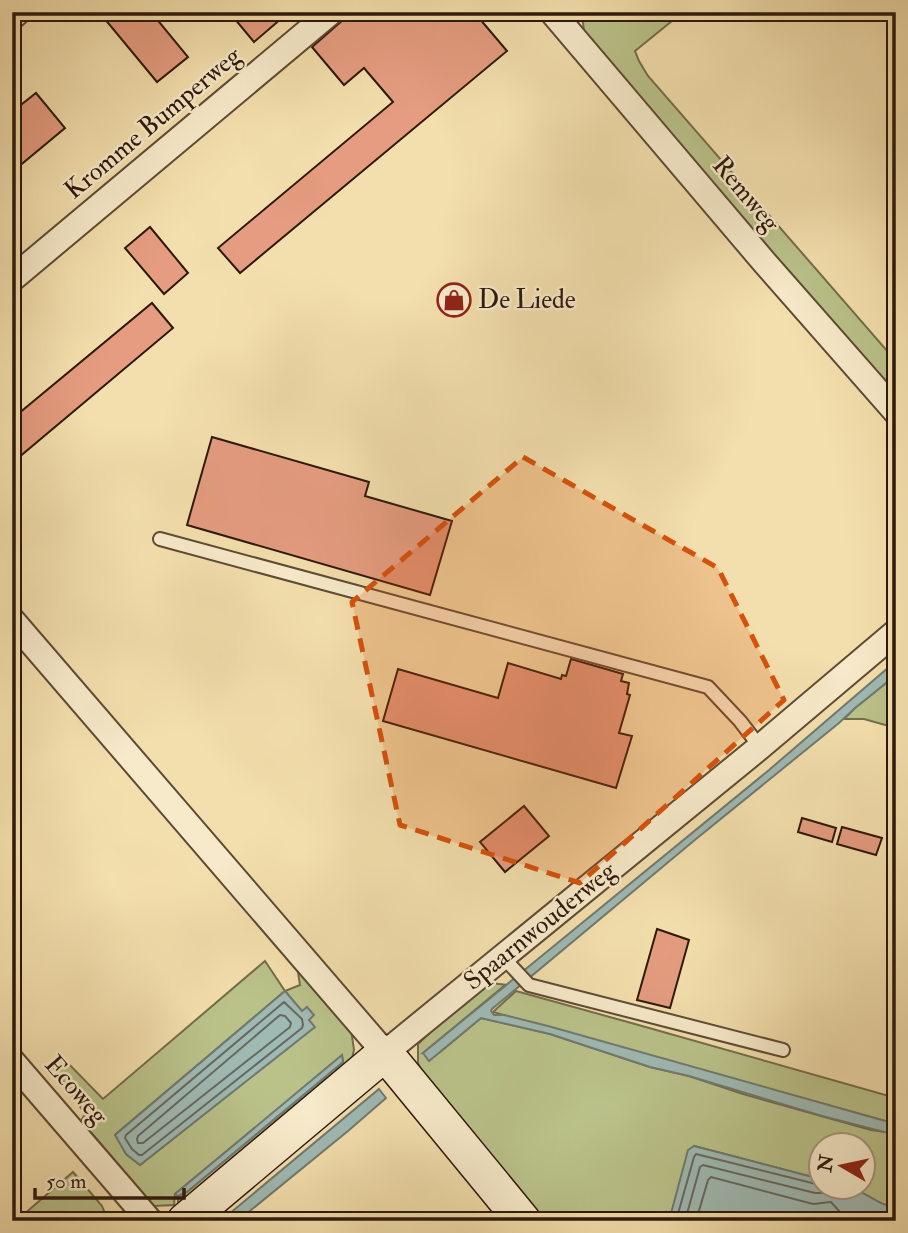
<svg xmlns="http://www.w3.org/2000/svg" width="908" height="1233" viewBox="0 0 908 1233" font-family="'IM FELL Double Pica',serif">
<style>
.green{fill:#bac28a;stroke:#746d4b;stroke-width:2;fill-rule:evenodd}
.water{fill:#9fbab4;stroke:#717971;stroke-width:2}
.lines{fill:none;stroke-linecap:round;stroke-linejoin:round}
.shore{stroke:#666960;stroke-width:2}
.building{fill:#e59c80;stroke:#2d180c;stroke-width:2}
.lane-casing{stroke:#5e4a34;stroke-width:16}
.street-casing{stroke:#5e4a34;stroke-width:28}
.secondary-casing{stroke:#2d180c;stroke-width:38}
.lane{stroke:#f7eaca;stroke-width:12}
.street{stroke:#f7eaca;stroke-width:24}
.secondary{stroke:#f7eaca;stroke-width:35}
.marked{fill:#d5520c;fill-opacity:0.2;stroke:#d5520c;stroke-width:5;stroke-dasharray:14 9;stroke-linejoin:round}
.labels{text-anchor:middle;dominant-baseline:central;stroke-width:5;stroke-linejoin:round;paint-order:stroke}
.street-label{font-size:26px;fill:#2d180c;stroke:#f7eaca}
.poi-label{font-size:26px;fill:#2d180c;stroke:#f7eaca;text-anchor:start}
</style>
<rect width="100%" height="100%" fill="#f3dfad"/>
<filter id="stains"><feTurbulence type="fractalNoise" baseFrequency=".00286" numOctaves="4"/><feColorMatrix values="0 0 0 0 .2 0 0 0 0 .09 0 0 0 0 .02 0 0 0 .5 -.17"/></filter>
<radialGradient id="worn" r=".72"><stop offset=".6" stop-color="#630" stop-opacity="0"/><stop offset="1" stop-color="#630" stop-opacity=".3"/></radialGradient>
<g class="green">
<polygon points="582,12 683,12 635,51 639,61 648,76 896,361 896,400 584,32"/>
<polygon points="896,675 896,728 864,719 844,719 855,708"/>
<path d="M265 961 285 991 300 985 297 966 351 1029 354 1050 351 1062 178 1204V1196L187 1192 343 1062 342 1056 175 1194 174 1205 154 1206 81 1121 85 1114 53 1067 61 1056 103 1099ZM285 991 302 1012 313 1015 308 1020 314 1027 140 1165 126 1154 116 1134Z"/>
<path d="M490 983 508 985 504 986 423 1053 440 1052 481 1018 550 1034 650 1067 689 1076 743 1094 871 1130 893 1133 896 1135V1207C879 1206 864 1194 849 1188H862V1146H820V1179L694 1146 681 1180 669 1221H540L428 1086 418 1063V1044L457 1007Z"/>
<polygon points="516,991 635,1024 896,1098 896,1124 493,1012"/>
<polygon points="73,1172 102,1206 108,1221 16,1221"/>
</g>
<g class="water">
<polygon points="896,661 896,675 855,708 839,723 696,839 492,1009 491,1011 494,1015 504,1015 548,1026 896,1124 896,1135 822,1116 689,1076 650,1067 550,1034 481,1018 429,1061 423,1053 769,770"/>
<polygon points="285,991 302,1011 307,1007 314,1015 309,1020 315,1027 140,1165 126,1154 115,1135"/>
<polygon points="342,1055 343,1062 187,1192 178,1196 175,1194"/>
<polygon points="379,1089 386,1098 348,1131 240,1219 236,1221 229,1214"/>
<path d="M694 1146 820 1179V1188C829 1188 840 1186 849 1188 866 1191 878 1206 896 1207V1221H669L688 1150Z"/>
</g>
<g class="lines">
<g class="shore">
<polygon points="284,1002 302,1019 303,1025 302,1028 142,1155 139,1155 132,1149 125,1138 126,1135"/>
<polygon points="280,1015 285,1016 291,1023 290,1027 143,1143 138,1143 137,1139 138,1136"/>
<polyline points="676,1221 694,1157 696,1154 820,1185"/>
<polyline points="685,1221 700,1167 703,1165 815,1193 825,1193 832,1188"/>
<polyline points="696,1221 708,1180 711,1177 813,1204 831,1202 840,1212 858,1221"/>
</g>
</g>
<g class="building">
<polygon points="99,12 151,12 188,57 157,82"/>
<polygon points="229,12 289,12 254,42"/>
<polygon points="352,12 474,12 507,51 240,273 218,248 393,102 364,68 344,85 312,47"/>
<polygon points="36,93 65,128 12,172 12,112"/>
<polygon points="150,227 188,273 164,294 125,248"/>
<polygon points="152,303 173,328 12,463 12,419"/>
<polygon points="212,437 369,482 365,496 452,521 430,595 187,525"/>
<polygon points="571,659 623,674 621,681 629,683 627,694 630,695 619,733 632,736 616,788 383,721 398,669 498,698 508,663 561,679 562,675 566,676"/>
<polygon points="524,806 549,836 505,872 480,842"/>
<polygon points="802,818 836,828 832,842 798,832"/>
<polygon points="842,827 882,838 876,855 837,844"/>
<polygon points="657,929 689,940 670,1008 637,1000"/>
</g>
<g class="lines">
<defs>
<g id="lane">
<polyline points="160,539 708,687 740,721 760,747"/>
<polyline points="502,956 529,985 783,1050"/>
</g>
<g id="street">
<polyline points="552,12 765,263 896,412"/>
<polyline points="12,17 18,12"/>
<polyline points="12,279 331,12"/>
<polyline points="12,620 385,1053 760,747 896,632"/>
<polyline points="12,1061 150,1221"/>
</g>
<polyline id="secondary" points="185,1221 385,1053 523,1221"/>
</defs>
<use href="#lane" class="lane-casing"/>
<use href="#street" class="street-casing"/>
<use href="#secondary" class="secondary-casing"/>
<use href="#lane" class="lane"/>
<use href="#street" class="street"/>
<use href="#secondary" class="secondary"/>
</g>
<path class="marked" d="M523 457 718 568 784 700 580 883 400 825 352 602Z"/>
<defs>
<symbol id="shop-ring" viewBox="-11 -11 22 22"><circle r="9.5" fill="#f7eaca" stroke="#8f2418" stroke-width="1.5"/><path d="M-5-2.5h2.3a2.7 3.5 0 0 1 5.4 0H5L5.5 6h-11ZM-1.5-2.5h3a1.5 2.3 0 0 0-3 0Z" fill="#8f2418"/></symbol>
</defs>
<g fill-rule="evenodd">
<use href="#shop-ring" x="435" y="281" width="38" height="38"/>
</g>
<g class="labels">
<g class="street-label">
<text transform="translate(153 123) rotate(-40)">Kromme Bumperweg</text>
<text transform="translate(746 194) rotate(50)">Remweg</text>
<text transform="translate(540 926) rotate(-39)">Spaarnwouderweg</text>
<text transform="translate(76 1090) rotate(49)">Ecoweg</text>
</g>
<g class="poi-label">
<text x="478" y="300">De Liede</text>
</g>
</g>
<rect width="908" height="1233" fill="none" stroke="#f3dfad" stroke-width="42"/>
<rect x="14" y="14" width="880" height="1205" fill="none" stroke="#2d180c" stroke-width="3.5"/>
<rect x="21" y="21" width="866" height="1191" fill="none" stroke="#2d180c" stroke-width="2"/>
<g transform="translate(842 1166) rotate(279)"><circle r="33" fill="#f7eaca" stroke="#a6967e" stroke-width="2"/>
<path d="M0-5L12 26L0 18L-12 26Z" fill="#8f2418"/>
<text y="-10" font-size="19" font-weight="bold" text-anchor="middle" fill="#2d180c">N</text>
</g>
<path d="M35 1188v10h149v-10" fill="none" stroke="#2d180c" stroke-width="3.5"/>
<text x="46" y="1188" font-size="21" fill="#2d180c" stroke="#f7eaca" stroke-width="5" paint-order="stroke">50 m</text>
<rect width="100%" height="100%" filter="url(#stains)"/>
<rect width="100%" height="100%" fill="url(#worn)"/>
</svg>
